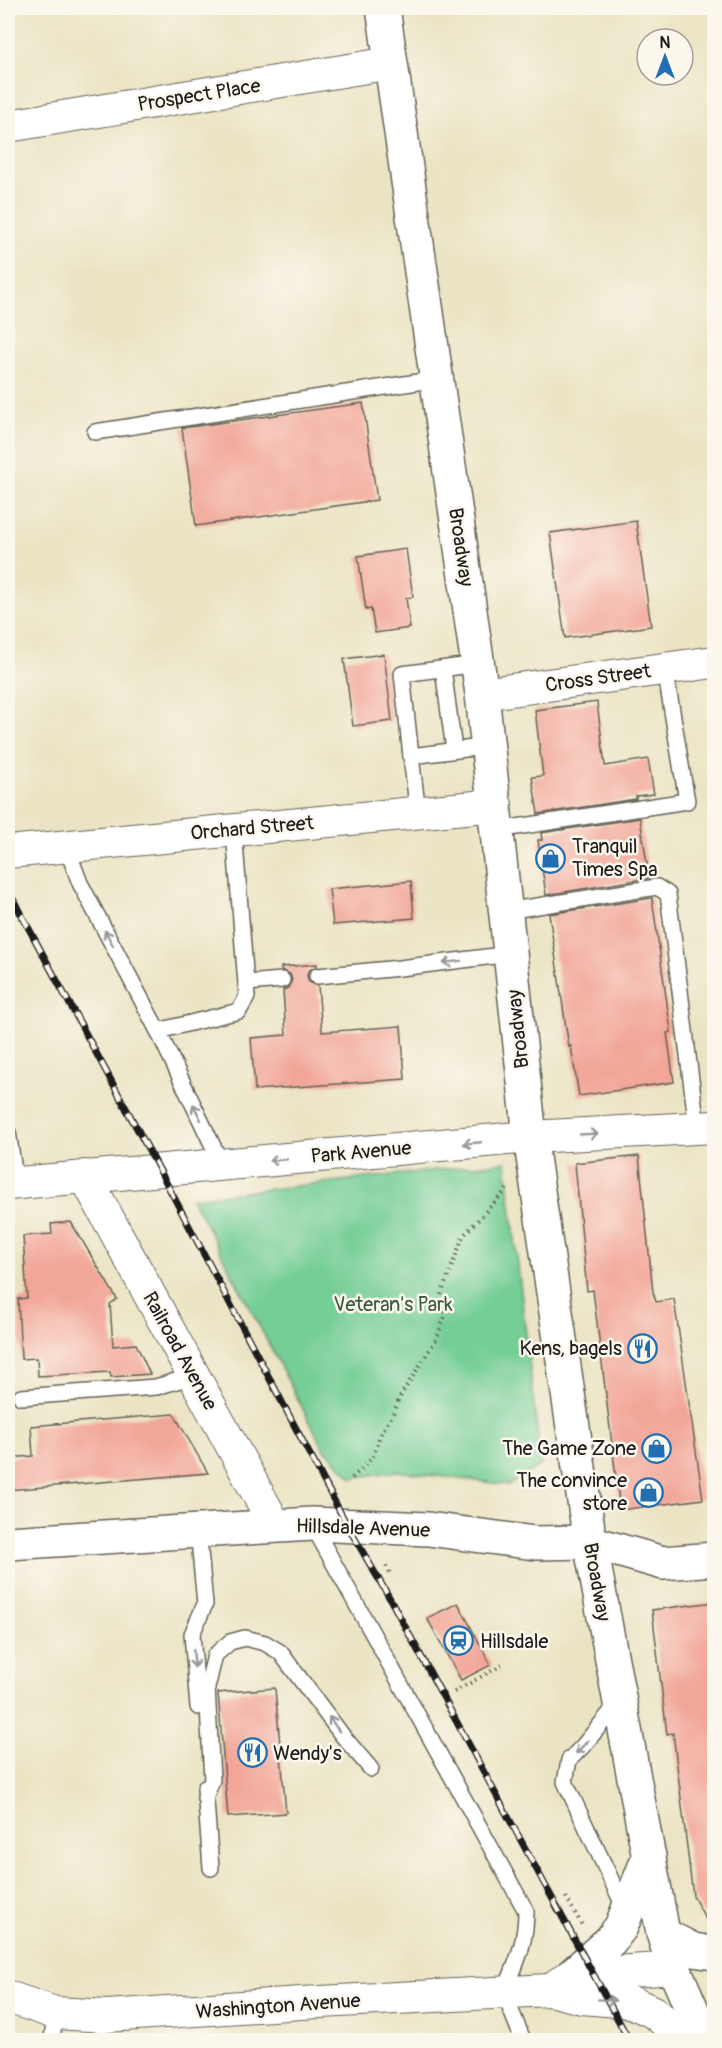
<svg xmlns="http://www.w3.org/2000/svg" width="722" height="2048" viewBox="0 0 722 2048" font-family="Pangolin,sans-serif">
<style>
.green{fill:#74ce95;stroke:#487558;stroke-width:1.5}
.building{fill:#f2a698}
.lines{fill:none;stroke-linecap:round;stroke-linejoin:round}
.service-casing{stroke:#646257;stroke-width:18}
.minor-casing{stroke:#646257;stroke-width:34}
.tertiary-casing{stroke:#646257;stroke-width:36}
.path{stroke:#646257;stroke-width:4;stroke-dasharray:1.5 4.5;stroke-linecap:butt}
.service{stroke:#fff;stroke-width:15}
.minor{stroke:#fff;stroke-width:32}
.tertiary{stroke:#fff;stroke-width:33}
.rail-casing{stroke:#1c1c1c;stroke-width:7}
.rail{stroke:#fbf7ec;stroke-width:4.5;stroke-dasharray:14;stroke-linecap:butt}
.oneway{stroke:#999}
.labels{text-anchor:middle;dominant-baseline:central;stroke-width:5;stroke-linejoin:round;paint-order:stroke}
.street-label{font-size:20px;fill:#1c1c1c;stroke:#fbf7ec}
.poi-label{font-size:20px;fill:#1c1c1c;stroke:#fbf7ec;text-anchor:start}
.park-label{font-size:20px;fill:#3b5a46;stroke:#fbf7ec}
</style>
<rect width="100%" height="100%" fill="#fbf7ec"/>
<filter id="ink" filterUnits="userSpaceOnUse"><feTurbulence type="fractalNoise" baseFrequency=".0167" numOctaves="2"/><feDisplacementMap in="SourceGraphic" scale="12" xChannelSelector="R" yChannelSelector="G"/><feConvolveMatrix kernelMatrix="1 2 1 2 8 2 1 2 1" color-interpolation-filters="sRGB"/></filter>
<filter id="wash" filterUnits="userSpaceOnUse"><feTurbulence type="fractalNoise" baseFrequency=".008" numOctaves="4" result="noise"/><feDisplacementMap in="SourceGraphic" scale="24" xChannelSelector="R" yChannelSelector="G"/><feGaussianBlur stdDeviation="1.35" result="paint"/><feColorMatrix in="noise" values="0 0 0 0 0 0 0 0 0 0 0 0 0 0 0 0 0 1.4 0 .05"/><feComposite in="paint" operator="in"/></filter>
<g filter="url(#wash)">
<rect width="100%" height="100%" fill="#ebe4c4"/>
<polygon class="green" points="506,1162 541,1465 509,1485 397,1471 352,1478 323,1447 192,1198"/>
<g id="blocks">
<g class="building">
<polygon points="363,403 377,500 196,526 182,428"/>
<polygon points="636,521 651,626 565,638 550,533"/>
<polygon points="406,549 413,597 406,598 410,628 375,633 371,609 366,610 358,556"/>
<polygon points="384,654 392,721 353,726 344,659"/>
<polygon points="597,702 605,766 648,759 654,794 636,796 636,799 538,814 532,777 543,776 535,710"/>
<polygon points="640,818 649,878 546,895 538,840 542,840 541,833"/>
<polygon points="411,881 414,918 333,925 329,889"/>
<polygon points="652,898 671,1032 667,1033 674,1082 579,1096 571,1046 569,1047 549,914"/>
<polygon points="317,964 317,966 308,971 307,976 309,982 318,986 322,1032 401,1026 405,1079 255,1090 251,1038 286,1035 283,990 288,988 292,980 290,974 281,970 281,967"/>
<polygon points="639,1156 653,1292 656,1302 674,1299 703,1499 620,1510 593,1290 587,1291 575,1163"/>
<polygon points="71,1222 117,1299 110,1304 113,1346 136,1344 150,1374 111,1377 110,1372 38,1376 37,1358 21,1359 18,1299 27,1298 23,1236 52,1234 51,1224"/>
<polygon points="174,1414 208,1473 8,1490 8,1458 33,1456 31,1426"/>
<polygon points="714,1602 714,1934 693,1896 673,1733 667,1734 652,1610"/>
<polygon points="458,1603 491,1665 461,1680 427,1618"/>
<polygon points="275,1688 286,1813 228,1817 218,1693"/>
</g>
</g>
</g>
<g filter="url(#ink)">
<use href="#blocks" fill-opacity="0" stroke="#646257" stroke-width="1.5"/>
<g class="lines">
<defs>
<g id="service">
<polyline points="95,432 437,379"/>
<polyline points="478,664 402,674 411,756 489,746"/>
<polyline points="443,669 454,750"/>
<polyline points="411,756 418,813"/>
<polyline points="497,830 687,801 665,669"/>
<polyline points="66,846 80,883 158,1031 222,1165"/>
<polyline points="506,911 657,887 668,894 697,1128"/>
<polyline points="317,976 400,968 510,954"/>
<polyline points="247,983 282,980"/>
<polyline points="158,1031 239,1011 247,997 234,830"/>
<polyline points="8,1132 16,1183"/>
<polyline points="21,1397 156,1387 193,1376"/>
<path d="M312 1524 526 1911C526 1944 516 1964 504 1993L523 2040"/>
<polyline points="198,1530 205,1604 192,1634 198,1707"/>
<polyline points="619,1702 583,1746 569,1760 565,1782 625,1909"/>
<polyline points="205,1788 211,1868"/>
<polyline points="205,1798 212,1780 207,1688 215,1655 230,1642 245,1638 265,1643 280,1652 342,1735 371,1769"/>
<polyline points="52,2040 55,2013"/>
</g>
<g id="minor">
<polyline points="8,126 391,63"/>
<polyline points="482,694 714,662"/>
<polyline points="8,852 496,805"/>
<polyline points="85,1176 275,1525"/>
<polyline points="8,1184 530,1137 714,1127"/>
<polyline points="558,1984 572,1975 674,1968"/>
<polyline points="8,1997 55,2013 107,2016 301,2003 550,1990 582,1998 631,2002 653,2012 679,2033 693,2040"/>
</g>
<g id="tertiary">
<polyline points="383,8 482,694 530,1137 590,1542 663,1933 674,1968 705,2040"/>
<polyline points="8,1543 312,1524 428,1529 535,1543 590,1542 663,1563 714,1559"/>
<polyline points="664,1935 693,1950 714,1953"/>
<polyline points="572,1975 610,1941 621,1927 649,1856"/>
</g>
</defs>
<use href="#service" class="service-casing"/>
<use href="#minor" class="minor-casing"/>
<use href="#tertiary" class="tertiary-casing"/>
<g class="path">
<polyline points="352,1478 373,1457 380,1435 392,1416 401,1395 437,1338 444,1318 441,1295 463,1236 507,1189"/>
<polyline points="386,1566 390,1573"/>
<polyline points="454,1692 502,1665"/>
<polyline points="566,1897 582,1925"/>
</g>
<use href="#service" class="service"/>
<use href="#minor" class="minor"/>
<use href="#tertiary" class="tertiary"/>
<defs>
<polyline id="rail" points="8,890 160,1171 347,1525 389,1597 629,2040"/>
</defs>
<use href="#rail" class="rail-casing"/>
<use href="#rail" class="rail"/>
</g>
<defs><path id="oneway-shaft" d="M-6 0H5M1.5-3L5.5 0L1.5 3" fill="none" stroke-width="1.6" stroke-linecap="round" stroke-linejoin="round" transform="scale(1.5)"/></defs>
<g class="oneway">
<use href="#oneway-shaft" transform="translate(109 938) rotate(-118)"/>
<use href="#oneway-shaft" transform="translate(452 962) rotate(173)"/>
<use href="#oneway-shaft" transform="translate(197 1112) rotate(-116)"/>
<use href="#oneway-shaft" transform="translate(589 1134) rotate(-3)"/>
<use href="#oneway-shaft" transform="translate(472 1143) rotate(175)"/>
<use href="#oneway-shaft" transform="translate(278 1160) rotate(175)"/>
<use href="#oneway-shaft" transform="translate(194 1659) rotate(85)"/>
<use href="#oneway-shaft" transform="translate(334 1724) rotate(-125)"/>
<use href="#oneway-shaft" transform="translate(582 1747) rotate(133)"/>
<use href="#oneway-shaft" transform="translate(607 2000) rotate(4)"/>
</g>
</g>
<defs>
<symbol id="shop-ring" viewBox="-11 -11 22 22"><circle r="9.5" fill="#fbf7ec" stroke="#1f6fb2" stroke-width="1.5"/><path d="M-5-2.5h2.3a2.7 3.5 0 0 1 5.4 0H5L5.5 6h-11ZM-1.5-2.5h3a1.5 2.3 0 0 0-3 0Z" fill="#1f6fb2"/></symbol>
<symbol id="restaurant-ring" viewBox="-11 -11 22 22"><circle r="9.5" fill="#fbf7ec" stroke="#1f6fb2" stroke-width="1.5"/><path d="M-5-6h1v4h1v-4h1v4h1v-4h1v5L-1.5 .5V6h-2V.5L-5-1ZM5-6V6H3V1.5H1.5Q1.5-4 5-6Z" fill="#1f6fb2"/></symbol>
<symbol id="station-ring" viewBox="-11 -11 22 22"><circle r="9.5" fill="#fbf7ec" stroke="#1f6fb2" stroke-width="1.5"/><path d="M-3-6H3Q5-6 5-4V2Q5 4 3 4L4.5 6H3L1.5 4h-3L-3 6H-4.5L-3 4Q-5 4-5 2V-4Q-5-6-3-6ZM-3.5-4v3h7v-3ZM-3.5 1v1.5H-2V1ZM2 1v1.5H3.5V1Z" fill="#1f6fb2"/></symbol>
</defs>
<g fill-rule="evenodd">
<use href="#shop-ring" x="534" y="842" width="33" height="33"/>
<use href="#restaurant-ring" x="626" y="1332" width="33" height="33"/>
<use href="#shop-ring" x="640" y="1432" width="33" height="33"/>
<use href="#shop-ring" x="632" y="1476" width="33" height="33"/>
<use href="#station-ring" x="442" y="1624" width="33" height="33"/>
<use href="#restaurant-ring" x="236" y="1736" width="33" height="33"/>
</g>
<g class="labels">
<g class="street-label">
<text transform="translate(199 95) rotate(-9)">Prospect Place</text>
<text transform="translate(461 547) rotate(82)">Broadway</text>
<text transform="translate(598 678) rotate(-8)">Cross Street</text>
<text transform="translate(252 828) rotate(-5)">Orchard Street</text>
<text transform="translate(518 1029) rotate(-96)">Broadway</text>
<text transform="translate(361 1152) rotate(-5)">Park Avenue</text>
<text transform="translate(180 1351) rotate(61)">Railroad Avenue</text>
<text transform="translate(363 1528) rotate(2)">Hillsdale Avenue</text>
<text transform="translate(597 1582) rotate(80)">Broadway</text>
<text transform="translate(278 2006) rotate(-4)">Washington Avenue</text>
</g>
<g class="poi-label">
<text x="572" y="846">Tranquil<tspan x="572" dy="23">Times Spa</tspan></text>
<text x="622" y="1348" text-anchor="end">Kens, bagels</text>
<text x="636" y="1448" text-anchor="end">The Game Zone</text>
<text x="627" y="1480" text-anchor="end">The convince<tspan x="627" dy="23">store</tspan></text>
<text x="480" y="1641">Hillsdale</text>
<text x="273" y="1753">Wendy's</text>
</g>
<g class="park-label">
<text x="393" y="1304">Veteran's Park</text>
</g>
</g>
<rect width="722" height="2048" fill="none" stroke="#fbf7ec" stroke-width="30"/>
<g transform="translate(665 57)"><circle r="28" fill="#fbf7ec" stroke="#a29f99" stroke-width="1.5"/>
<path d="M0-4.5L10 22L0 15L-10 22Z" fill="#1f6fb2"/>
<text y="-9" font-size="16" font-weight="bold" text-anchor="middle" fill="#1c1c1c">N</text>
</g>
</svg>
